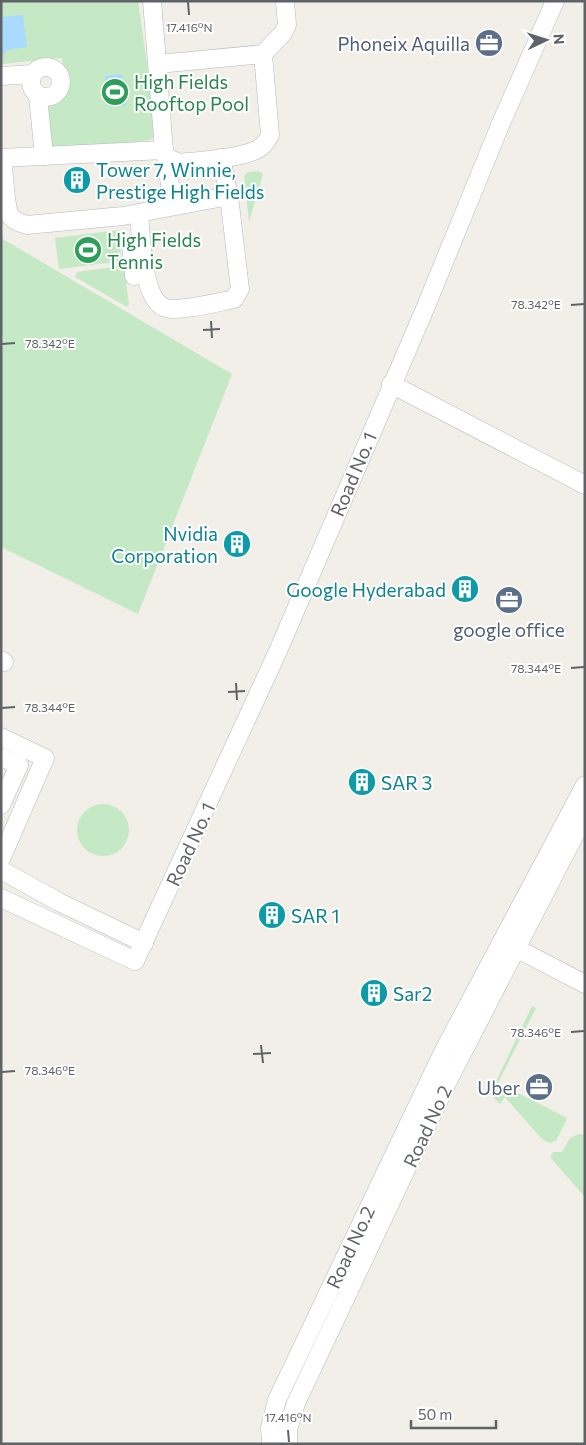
<svg xmlns="http://www.w3.org/2000/svg" width="586" height="1445" viewBox="0 0 586 1445" font-family="Commissioner,sans-serif">
<style>
.green{fill:#c5e8c5}
.water{fill:#aadaff}
.lines{fill:none;stroke-linecap:round;stroke-linejoin:round}
.minor-casing{stroke:#b5b8bc;stroke-width:19}
.minor{stroke:#fff;stroke-width:18}
.ticks{fill:none;stroke:#5f6368;stroke-width:2}
.labels{text-anchor:middle;dominant-baseline:central;stroke-width:4;stroke-linejoin:round;paint-order:stroke}
.service-label{font-size:19px;fill:#4e5e75;stroke:#fff;text-anchor:end}
.leisure-label{font-size:19px;fill:#27864d;stroke:#fff;text-anchor:start}
.culture-label{font-size:19px;fill:#0d838f;stroke:#fff;text-anchor:start}
.street-label{font-size:19px;fill:#5f6368;stroke:#fff}
.ticks-label{font-size:12px;text-anchor:middle;fill:#5f6368;stroke:#fff;stroke-width:4;stroke-linejoin:round;paint-order:stroke}
</style>
<rect width="100%" height="100%" fill="#f1efe8"/>
<g class="green">
<polygon points="1,1 138,1 155,120 155,136 150,140 60,152 51,147 47,108 50,101 64,96 66,93 62,58 1,64"/>
<polygon points="258,171 263,174 249,222 244,176 248,172"/>
<polygon points="118,230 122,261 59,269 55,238"/>
<polygon points="1,238 232,374 138,614 1,547"/>
<polygon points="121,266 124,266 129,305 127,307 75,277 77,272"/>
<circle cx="103" cy="830" r="26"/>
<polygon points="532,1006 536,1008 498,1083 567,1118 556,1141 549,1143 541,1138 505,1097 500,1104 490,1094"/>
<polygon points="579,1134 585,1135 585,1197 550,1157 553,1152 562,1152 570,1138"/>
</g>
<g class="water">
<polygon points="23,15 27,47 6,50 6,54 1,54 1,17"/>
<polygon points="122,74 126,105 109,107 108,97 106,97 105,76"/>
</g>
<g class="lines">
<defs>
<g id="minor">
<path d="M152 1 164 150 166 157 179 163C197 161 248 158 261 147 265 144 268 139 270 135L263 54"/>
<polyline points="158,64 263,54 283,33 287,25 285,1"/>
<circle cx="46" cy="82" r="15"/>
<polyline points="1,76 33,74"/>
<polyline points="38,96 44,156"/>
<polyline points="166,157 173,206"/>
<polyline points="1,158 164,150"/>
<path d="M2 158C4 171 5 206 10 215 13 221 21 223 27 225L123 216 229 196"/>
<path d="M139 213C141 235 142 302 166 308 181 312 218 302 234 299L240 289 237 264 229 196 221 158"/>
<polyline points="131,245 134,276"/>
<polyline points="391,384 585,485"/>
<polyline points="1,660 4,662"/>
<polyline points="1,737 45,758 1,859"/>
<polyline points="1,757 19,765 1,805"/>
<polyline points="1,870 59,902 144,943"/>
<polyline points="1,898 135,961 278,651 424,311 501,123 555,1"/>
<polyline points="508,944 585,984"/>
<polyline points="271,1444 270,1428 277,1400 442,1054 585,785"/>
<polyline points="288,1444 288,1429 296,1403 447,1083 585,815"/>
</g>
</defs>
<use href="#minor" class="minor-casing"/>
<use href="#minor" class="minor"/>
</g>
<path class="ticks" d="M188 2 189 15M571 305 584 304M211 321 212 338M203 330 220 329M2 344 15 343M571 668 584 667M236 683 237 700M228 692 245 691M2 708 15 707M571 1032 584 1031M261 1045 263 1063M253 1054 271 1053M2 1072 15 1071M288 1430 289 1442"/>
<defs>
<symbol id="office-disc" viewBox="-11 -11 22 22"><circle r="9.5" fill="#5c6f8a" stroke="#fff"/><path d="M-6-3h4V-5.5h4V-3h4V5H-6ZM-1-4.5V-3h2v-1.5ZM-6 0V1H6V0Z" fill="#fff"/></symbol>
<symbol id="stadium-disc" viewBox="-11 -11 22 22"><circle r="9.5" fill="#2e9e5b" stroke="#fff"/><path d="M0-5a6.5 5 0 1 0 0 10a6.5 5 0 1 0 0-10ZM-3.5-1.8h7v3.6h-7Z" fill="#fff"/></symbol>
<symbol id="building-disc" viewBox="-11 -11 22 22"><circle r="9.5" fill="#0f9aa8" stroke="#fff"/><path d="M-4-6H4V6H1V3H-1V6H-4ZM-2.5-4.3h1.7v1.8h-1.7ZM.8-4.3h1.7v1.8H.8ZM-2.5-1h1.7V.8h-1.7ZM.8-1h1.7V.8H.8Z" fill="#fff"/></symbol>
</defs>
<g fill-rule="evenodd">
<use href="#office-disc" x="473" y="27" width="32" height="32"/>
<use href="#stadium-disc" x="99" y="76" width="32" height="32"/>
<use href="#building-disc" x="61" y="164" width="32" height="32"/>
<use href="#stadium-disc" x="72" y="234" width="32" height="32"/>
<use href="#building-disc" x="221" y="528" width="32" height="32"/>
<use href="#building-disc" x="449" y="573" width="32" height="32"/>
<use href="#office-disc" x="493" y="584" width="32" height="32"/>
<use href="#building-disc" x="346" y="766" width="32" height="32"/>
<use href="#building-disc" x="256" y="899" width="32" height="32"/>
<use href="#building-disc" x="358" y="977" width="32" height="32"/>
<use href="#office-disc" x="523" y="1071" width="32" height="32"/>
</g>
<g class="labels">
<g class="service-label">
<text x="470" y="43">Phoneix Aquilla</text>
<text x="509" y="629" text-anchor="middle">google office</text>
<text x="520" y="1087">Uber</text>
</g>
<g class="leisure-label">
<text x="134" y="81">High Fields<tspan x="134" dy="22">Rooftop Pool</tspan></text>
<text x="107" y="239">High Fields<tspan x="107" dy="22">Tennis</tspan></text>
</g>
<g class="culture-label">
<text x="96" y="169">Tower 7, Winnie,<tspan x="96" dy="22">Prestige High Fields</tspan></text>
<text x="218" y="533" text-anchor="end">Nvidia<tspan x="218" dy="22">Corporation</tspan></text>
<text x="446" y="589" text-anchor="end">Google Hyderabad</text>
<text x="381" y="782">SAR 3</text>
<text x="291" y="915">SAR 1</text>
<text x="393" y="993">Sar2</text>
</g>
<g class="street-label">
<text transform="translate(353 474) rotate(-67)">Road No. 1</text>
<text transform="translate(190 844) rotate(-65)">Road No. 1</text>
<text transform="translate(427 1126) rotate(-65)">Road No 2</text>
<text transform="translate(350 1247) rotate(-65)">Road No.2</text>
</g>
</g>
<g class="ticks-label">
<text x="189" y="32">17.416°N</text>
<text x="536" y="309">78.342°E</text>
<text x="50" y="348">78.342°E</text>
<text x="536" y="673">78.344°E</text>
<text x="50" y="712">78.344°E</text>
<text x="536" y="1037">78.346°E</text>
<text x="50" y="1075">78.346°E</text>
<text x="288" y="1422">17.416°N</text>
</g>
<rect width="586" height="1445" fill="none" stroke="#5f6368" stroke-width="5"/>
<g transform="translate(546 40) rotate(86)" stroke="#ffffff" stroke-width="4" paint-order="stroke">
<path d="M0-4L9 19L0 12L-9 19Z" fill="#5f6368"/>
<text y="-8" font-size="14" font-weight="bold" text-anchor="middle" fill="#5f6368">N</text>
</g>
<path d="M411 1420v8h85v-8" fill="none" stroke="#5f6368" stroke-width="2.5"/>
<text x="418" y="1420" font-size="15" fill="#5f6368" stroke="#ffffff" stroke-width="4" paint-order="stroke">50 m</text>
</svg>
